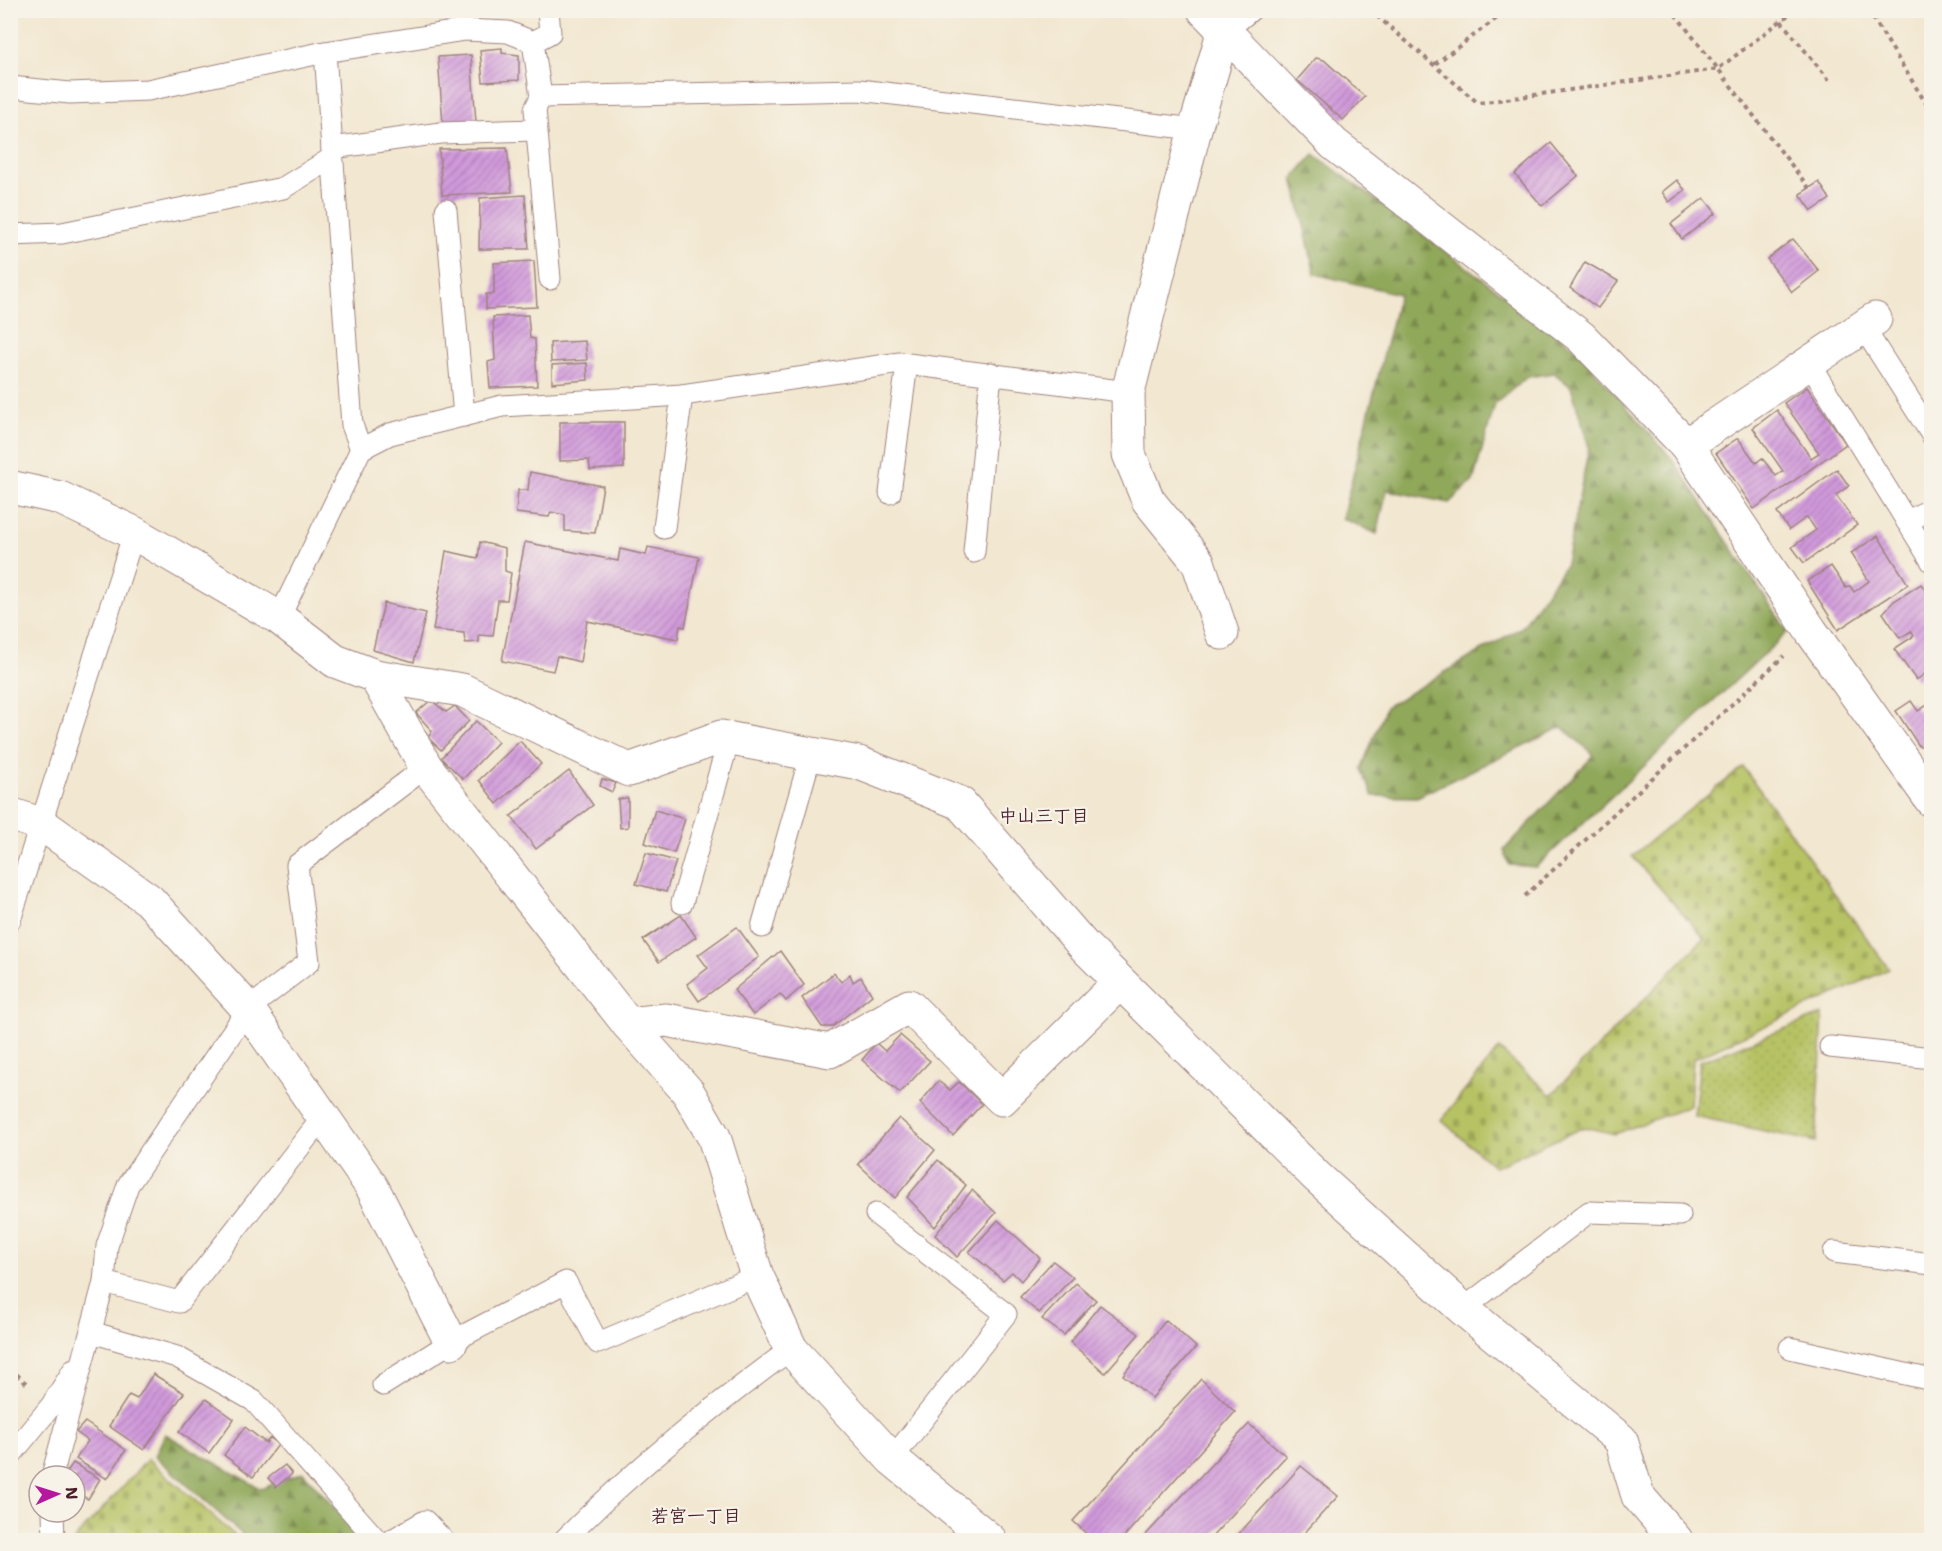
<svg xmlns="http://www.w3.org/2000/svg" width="1942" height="1551" viewBox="0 0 1942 1551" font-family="'Shantell Sans','Klee One',sans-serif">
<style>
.grass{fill:url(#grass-dots);stroke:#807048;stroke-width:1.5}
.forest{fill:url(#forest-firs);stroke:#6d6442;stroke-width:1.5}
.cemetery{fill:url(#cemetery-stones);stroke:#807048;stroke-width:1.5}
.building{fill:url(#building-hatch)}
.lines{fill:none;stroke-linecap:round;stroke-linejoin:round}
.lane-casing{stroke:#9e837e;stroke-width:23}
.street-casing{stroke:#9e837e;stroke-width:35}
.path{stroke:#9e837e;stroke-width:4;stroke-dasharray:4.5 4.5;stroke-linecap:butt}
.lane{stroke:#fff;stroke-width:21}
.street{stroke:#fff;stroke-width:33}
.labels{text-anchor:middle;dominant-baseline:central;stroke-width:4.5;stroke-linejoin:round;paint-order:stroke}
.neighbourhood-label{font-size:18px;font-weight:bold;fill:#4a1f2b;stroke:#f7f3e8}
</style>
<defs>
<pattern id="grass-dots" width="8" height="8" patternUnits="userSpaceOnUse" patternTransform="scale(1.5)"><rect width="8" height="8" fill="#b6c264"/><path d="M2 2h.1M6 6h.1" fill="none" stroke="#9ea657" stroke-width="1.8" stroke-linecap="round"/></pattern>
<pattern id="forest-firs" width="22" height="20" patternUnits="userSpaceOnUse" patternTransform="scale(1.5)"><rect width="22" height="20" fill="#90a85a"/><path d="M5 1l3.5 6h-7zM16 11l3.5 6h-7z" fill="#78884b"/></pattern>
<pattern id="cemetery-stones" width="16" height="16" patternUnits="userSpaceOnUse" patternTransform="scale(1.5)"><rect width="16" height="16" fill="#b6c264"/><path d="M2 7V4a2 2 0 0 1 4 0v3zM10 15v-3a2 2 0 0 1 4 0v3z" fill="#9ea657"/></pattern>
<pattern id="building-hatch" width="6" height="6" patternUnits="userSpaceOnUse" patternTransform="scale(1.5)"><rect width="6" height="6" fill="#d19adb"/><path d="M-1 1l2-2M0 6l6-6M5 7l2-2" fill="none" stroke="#ac7db2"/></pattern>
</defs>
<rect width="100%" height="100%" fill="#f7f3e8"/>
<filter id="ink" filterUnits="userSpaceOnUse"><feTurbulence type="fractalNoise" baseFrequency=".0167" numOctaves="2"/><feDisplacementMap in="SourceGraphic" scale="12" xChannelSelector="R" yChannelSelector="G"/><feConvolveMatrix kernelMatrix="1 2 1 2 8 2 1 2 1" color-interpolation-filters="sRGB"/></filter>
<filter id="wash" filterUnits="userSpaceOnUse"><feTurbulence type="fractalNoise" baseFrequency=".008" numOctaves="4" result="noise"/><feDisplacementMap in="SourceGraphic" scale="24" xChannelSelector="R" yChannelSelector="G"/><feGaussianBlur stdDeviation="1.35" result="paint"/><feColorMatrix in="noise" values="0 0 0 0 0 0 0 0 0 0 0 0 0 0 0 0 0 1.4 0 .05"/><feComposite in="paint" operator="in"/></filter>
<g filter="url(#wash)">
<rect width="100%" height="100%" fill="#f2e7d0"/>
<polygon class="grass" points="1823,1014 1816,1142 1694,1116 1700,1061"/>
<g class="forest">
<polygon points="1314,154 1573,346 1673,460 1788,632 1536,867 1509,865 1504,850 1594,755 1562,727 1417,797 1373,796 1361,769 1386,707 1522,627 1566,564 1589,447 1571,387 1554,373 1527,377 1495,404 1473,481 1449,503 1387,490 1377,534 1342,518 1399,294 1315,274 1293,178"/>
<polygon points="165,1434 261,1489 303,1472 363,1540 275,1540 245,1537 155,1456"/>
</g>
<g class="cemetery">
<polygon points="1743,767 1889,969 1693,1059 1690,1106 1615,1134 1584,1127 1495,1167 1441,1120 1499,1049 1551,1095 1704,938 1632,856"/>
<polygon points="148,1459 240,1540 74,1540"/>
</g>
<g id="blocks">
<g class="building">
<polygon points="502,48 502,53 519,55 519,80 483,82 480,50"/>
<polygon points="471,55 476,122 443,124 438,57"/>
<polygon points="1316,58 1324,60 1365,97 1343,120 1297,80"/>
<polygon points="1551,143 1578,176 1542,206 1515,174"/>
<polygon points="507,148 512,192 442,195 439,149"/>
<polygon points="1677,180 1685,190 1669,202 1662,192"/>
<polygon points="1819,182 1830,199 1812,211 1800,194"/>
<polygon points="525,195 529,249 479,249 480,198"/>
<polygon points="1704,198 1716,213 1682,239 1671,224"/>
<polygon points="1793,239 1819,271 1792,292 1767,259"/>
<polygon points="534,261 537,307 486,309 486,294 494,294 494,263"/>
<polygon points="1585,262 1618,281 1598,308 1570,288"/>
<polygon points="528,315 530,338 535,339 537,386 490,388 488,362 495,360 493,317"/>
<polygon points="585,341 587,360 551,362 550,343"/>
<polygon points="587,363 588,380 552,383 552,365"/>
<polygon points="1807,387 1846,444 1754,509 1716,453 1738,438 1756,463 1762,458 1776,476 1783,471 1753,428 1777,410 1811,458 1819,453 1784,403"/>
<polygon points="560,422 624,422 624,468 590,470 589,460 560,461"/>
<polygon points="1837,469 1849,486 1836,495 1857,525 1804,563 1792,547 1816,530 1807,517 1789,530 1777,513"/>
<polygon points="530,472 603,486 595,533 565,531 565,515 551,512 549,517 516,513 518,490 528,490"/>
<polygon points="1878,536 1908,584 1838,630 1807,581 1831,566 1846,588 1850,586 1854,592 1869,581 1851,553"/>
<polygon points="480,542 505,548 505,571 511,573 507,600 498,600 493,636 479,635 479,642 465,643 464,633 433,630 446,551 478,558"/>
<polygon points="525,542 618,561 620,549 646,555 648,547 699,557 685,627 680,626 678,639 587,621 580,662 557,656 553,671 502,661"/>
<polygon points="1921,584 1932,600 1932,669 1916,680 1894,649 1914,636 1911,631 1900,638 1883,613 1894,601"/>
<polygon points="384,603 426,613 414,662 373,650"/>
<polygon points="431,700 446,712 455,706 469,721 441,750 428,738 432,731 416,713"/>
<polygon points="1911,701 1918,711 1932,702 1932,747 1927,750 1925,746 1919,746 1896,711"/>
<polygon points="476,721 498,742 463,779 441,758"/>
<polygon points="520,741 541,764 497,804 479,780"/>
<polygon points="569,771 593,805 536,849 511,816"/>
<polygon points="602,779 616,783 612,792 600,786"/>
<polygon points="628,798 628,827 620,828 618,799"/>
<polygon points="655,810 685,819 674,853 645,843"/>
<polygon points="646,853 676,861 666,892 636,884"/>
<polygon points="681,915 696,937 659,962 643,940"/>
<polygon points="737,927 759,957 699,1001 687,984 708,968 698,955"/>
<polygon points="780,951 804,985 786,1001 780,994 753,1015 734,990"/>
<polygon points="834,973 841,982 850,974 853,982 861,977 872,995 832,1027 822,1027 802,998"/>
<polygon points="900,1035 930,1061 900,1093 862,1060 876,1043 885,1051"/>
<polygon points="938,1081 950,1090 959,1082 982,1104 953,1136 920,1103"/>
<polygon points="899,1118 935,1150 895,1198 858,1164"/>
<polygon points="938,1160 966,1185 935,1227 907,1197"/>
<polygon points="972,1190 996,1213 957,1257 935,1235"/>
<polygon points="998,1220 1040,1258 1021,1281 1012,1272 1003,1280 969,1252"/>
<polygon points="1053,1261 1073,1277 1039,1313 1020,1297"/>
<polygon points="1076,1283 1096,1300 1064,1335 1042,1319"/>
<polygon points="1100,1305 1139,1334 1105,1373 1070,1342"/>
<polygon points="1166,1320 1196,1347 1152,1398 1123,1375"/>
<polygon points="153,1374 184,1393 144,1450 109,1426 129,1395 137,1399"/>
<polygon points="1201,1379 1235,1412 1121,1540 1093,1540 1073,1521"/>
<polygon points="206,1399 234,1419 209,1453 179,1432"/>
<polygon points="85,1422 126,1450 107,1479 76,1459 88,1441 76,1432"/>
<polygon points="1249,1424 1286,1456 1209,1540 1141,1540"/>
<polygon points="245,1427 266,1443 270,1438 279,1444 253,1477 224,1455"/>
<polygon points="73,1463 100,1479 88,1499 82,1496 76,1506 75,1476 64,1476"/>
<polygon points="285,1465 292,1474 276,1487 268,1478"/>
<polygon points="1301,1466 1338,1496 1298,1540 1233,1540"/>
</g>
</g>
</g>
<g filter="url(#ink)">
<use href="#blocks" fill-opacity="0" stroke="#9e837e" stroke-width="1.5"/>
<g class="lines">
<defs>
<g id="lane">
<polyline points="1223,33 1251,10"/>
<polyline points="533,42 550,33 548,10"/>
<polyline points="325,52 352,425 361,449"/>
<polyline points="10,87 70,93 148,90 325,52 465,30 508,32 533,42 541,97 859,90 1195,129"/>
<polyline points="541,97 535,109 550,279"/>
<polyline points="332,148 441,133 536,130"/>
<polyline points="446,210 464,416"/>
<polyline points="10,235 62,233 283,188 332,158"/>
<polyline points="1863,327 1932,435"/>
<polyline points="1809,363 1932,562"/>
<polyline points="890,493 907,364"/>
<polyline points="1907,522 1932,508"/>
<polyline points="664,528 682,395"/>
<polyline points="974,552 991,373"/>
<polyline points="279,618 361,449 390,434 502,406 682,395 900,363 1128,392"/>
<polyline points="682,903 729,739"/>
<polyline points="10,920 134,533"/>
<polyline points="762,927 811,754"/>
<polyline points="1830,1047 1932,1058"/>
<polyline points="876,1214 1006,1314 892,1459"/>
<polyline points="1834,1252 1932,1264"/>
<polyline points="104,1282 179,1302 323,1117"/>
<polyline points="1463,1309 1589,1212 1680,1215"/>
<polyline points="91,1332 177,1357 254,1401 377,1540"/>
<polyline points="1790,1348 1932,1380"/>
<polyline points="383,1385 451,1342 566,1282 598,1343 757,1276"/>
<polyline points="10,1456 51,1406 74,1369"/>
<polyline points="52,1476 104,1282 107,1246 128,1185 248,1009 309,962 297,865 426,767"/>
<polyline points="53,1512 54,1540"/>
<polyline points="392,1540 425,1521 443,1540"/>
<path d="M564 1540C634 1469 711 1408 791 1349"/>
</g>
<g id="street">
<polyline points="1204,10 1334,144 1581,337 1686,445 1811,631 1932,801"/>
<polyline points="1686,445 1875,319"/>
<polyline points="10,487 60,498 134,533 279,618 335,661 375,676 426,767 628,1024 688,1092 714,1137 757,1276 791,1349 892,1459 990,1540"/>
<polyline points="1222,633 1198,562 1148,500 1129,454 1128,392 1195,129 1223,33"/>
<polyline points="375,676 462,690 629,770 721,737 859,763 960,803 1084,946 1316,1176 1463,1309 1621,1440 1638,1496 1676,1540"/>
<polyline points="10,814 43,825 149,900 248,1009 372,1187 451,1342"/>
<polyline points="628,1024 666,1020 830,1051 909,1006 1002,1099 1119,983"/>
</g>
</defs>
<use href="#lane" class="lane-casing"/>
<use href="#street" class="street-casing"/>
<g class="path">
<polyline points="1370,10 1478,103 1718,69 1672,10"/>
<polyline points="1795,10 1718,69 1809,188"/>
<polyline points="1868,10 1932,113"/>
<polyline points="1781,21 1829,80"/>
<polyline points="1435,64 1508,10"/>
<polyline points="1525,896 1784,656"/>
<polyline points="10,1368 29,1386"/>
</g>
<use href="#lane" class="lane"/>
<use href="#street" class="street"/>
</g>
</g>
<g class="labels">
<g class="neighbourhood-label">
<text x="1044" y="816">中山三丁目</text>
<text x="696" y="1516">若宮一丁目</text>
</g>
</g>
<rect width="1942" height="1551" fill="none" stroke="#f7f3e8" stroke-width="36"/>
<g transform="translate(57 1494) rotate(87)"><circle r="28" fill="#f7f3e8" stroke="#b29e9c" stroke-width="1.5"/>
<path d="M0-4.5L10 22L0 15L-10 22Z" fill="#b5179e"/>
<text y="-9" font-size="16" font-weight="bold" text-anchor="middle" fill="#4a1f2b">N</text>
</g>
</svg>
